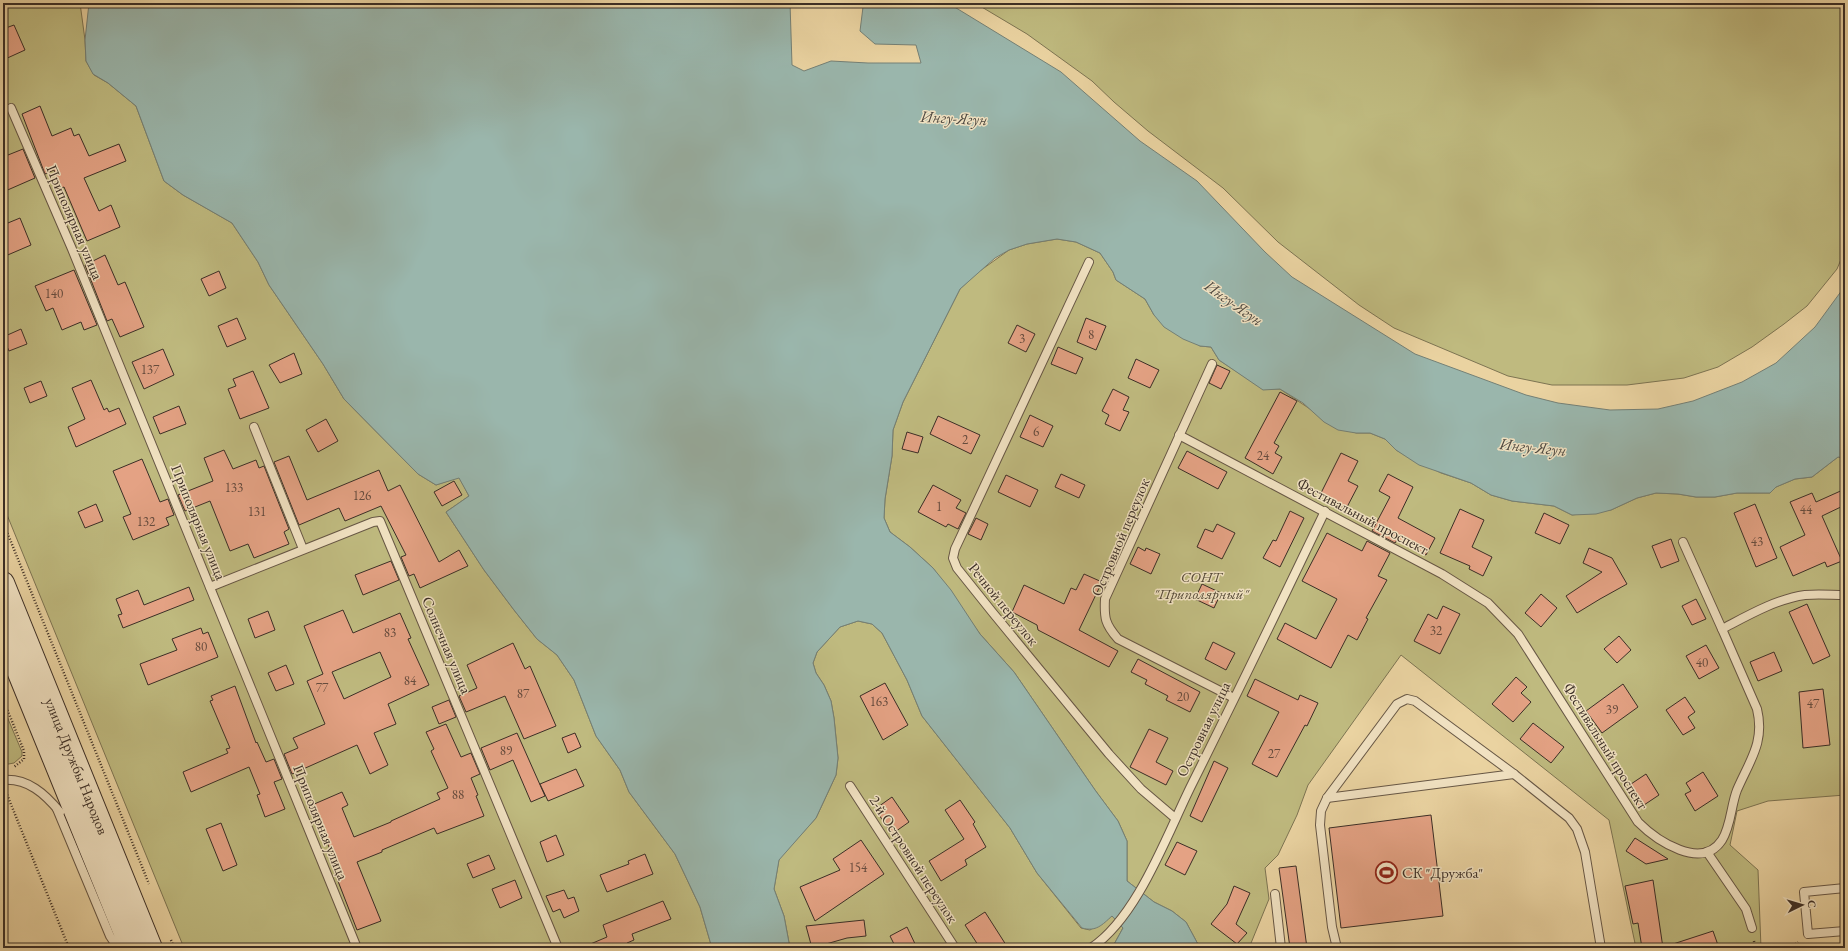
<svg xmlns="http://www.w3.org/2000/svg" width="1848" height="951" viewBox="0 0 1848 951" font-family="'EB Garamond',serif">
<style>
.green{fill:#bfba7f;stroke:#7d7452}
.water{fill:#9ab6ac;stroke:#748076}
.building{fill:#e4a284;stroke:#3b2e26;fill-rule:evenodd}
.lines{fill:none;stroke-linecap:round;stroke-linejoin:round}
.lane-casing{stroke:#675745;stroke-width:10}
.secondary-casing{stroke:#3b2e26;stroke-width:24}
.path{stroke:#3b2e26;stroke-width:2.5;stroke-dasharray:1 2;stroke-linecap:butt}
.lane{stroke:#f1e2c2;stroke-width:8}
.secondary{stroke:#f1e2c2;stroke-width:22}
.labels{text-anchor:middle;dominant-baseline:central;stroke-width:3;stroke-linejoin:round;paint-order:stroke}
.number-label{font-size:13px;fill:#654b3e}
.street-label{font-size:15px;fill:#3b2e26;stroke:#f1e2c2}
.park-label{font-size:15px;font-style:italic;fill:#554a38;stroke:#f1e2c2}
.poi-label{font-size:15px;fill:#3b2e26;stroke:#f1e2c2;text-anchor:start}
.water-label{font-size:16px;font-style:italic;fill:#4e4941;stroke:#f1e2c2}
</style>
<rect width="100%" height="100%" fill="#ead3a1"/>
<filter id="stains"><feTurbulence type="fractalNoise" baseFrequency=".005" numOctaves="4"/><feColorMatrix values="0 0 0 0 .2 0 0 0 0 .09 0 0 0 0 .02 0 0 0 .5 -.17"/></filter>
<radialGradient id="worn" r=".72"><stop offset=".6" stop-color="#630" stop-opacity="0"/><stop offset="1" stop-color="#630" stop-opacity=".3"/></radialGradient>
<g class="green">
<polygon points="10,3 80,3 85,40 86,61 94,75 108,83 136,106 164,181 183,195 232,223 258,262 269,285 323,364 344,399 418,474 436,485 459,477 469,496 446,512 484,570 514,610 537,639 557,655 574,680 596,736 620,770 629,792 675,854 700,907 712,948 184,948 3,505 3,6"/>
<polygon points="975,3 1845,3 1845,250 1837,269 1807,306 1784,324 1752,347 1718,367 1684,378 1627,385 1552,385 1508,376 1394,328 1359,305 1278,242 1223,188 1148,131 1114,102 1092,81 1027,34"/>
<polygon points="1057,239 1076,242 1100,253 1113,272 1116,280 1145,299 1154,315 1200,346 1211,347 1219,360 1263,389 1280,389 1313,411 1356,433 1370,433 1385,439 1396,450 1441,473 1471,483 1491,495 1512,501 1554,506 1572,515 1611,510 1637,498 1656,493 1678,494 1696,497 1715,497 1737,493 1770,493 1776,487 1795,479 1812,477 1838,457 1845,458 1845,795 1768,801 1737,811 1730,845 1758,870 1761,948 1636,948 1609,820 1401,655 1308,785 1297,815 1278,855 1265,868 1269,899 1249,948 1200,948 1186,922 1172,911 1154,902 1127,881 1127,841 1118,821 1095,790 1014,672 980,634 933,568 910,547 890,532 884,518 885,499 892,456 893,430 903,402 960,289 977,273 1009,250 1027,244"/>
<polygon points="858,621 872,624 882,633 907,680 922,716 1010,828 1037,873 1081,928 1090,930 1112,915 1123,928 1112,948 790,948 784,916 774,889 779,859 816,818 836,775 838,758 834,718 831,701 824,685 816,673 813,663 817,652 840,627"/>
<polygon points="3,707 22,752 22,756 14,763 3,765"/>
</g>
<path class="water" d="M89 3H790L792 65 804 71 831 61 868 63H921L916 45 875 44 860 31 863 7 834 3H948L1061 72 1140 141 1197 181 1265 252 1292 277 1415 354 1526 395 1558 403 1610 410 1658 409 1693 401 1742 382 1776 363 1815 327 1845 286V458L1838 457 1812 477 1795 479 1776 487 1770 493H1737L1715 497H1696L1678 494 1656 493 1637 498 1611 510 1596 514 1572 515 1554 506 1512 501 1491 495 1471 483 1419 465 1396 450 1385 439 1370 433H1356L1338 430 1324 422 1303 403 1280 389 1263 390 1219 360 1211 347 1200 346 1183 339 1164 327 1154 315 1145 299 1116 280 1113 272 1100 253 1076 242 1057 239 1027 244 1009 250 995 258 960 289 903 402 893 430 892 456 885 499 884 518 890 532 910 547 933 568 951 590 980 634 1014 672 1095 790 1118 821 1127 841V881L1154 902 1172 911 1186 922 1200 948H1112L1123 928 1112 916C1102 925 1096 932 1082 928L1037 873 1010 828 922 716 907 680 882 633 872 624 858 621 840 627 817 652 813 663 816 673 824 685 831 701 834 718 838 758 836 775 816 818 779 860 774 889 784 916 790 948H712L700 907 675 854 629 792 620 770 596 736 574 680 557 655 537 639 514 610 484 570 446 512 469 496 459 478 436 485 418 474 344 399 323 364 269 285 258 262 232 223 183 195 164 181 136 106 108 83 93 74 86 61 85 40Z"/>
<g class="building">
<polygon points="14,25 25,50 3,60 3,29"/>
<polygon points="40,106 52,136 71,128 74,136 79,134 89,156 119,144 126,161 84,178 99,211 111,205 120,227 87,241 64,187 61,188 54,170 45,174 22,114"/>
<polygon points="23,149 35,178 3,192 3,157"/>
<polygon points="20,218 31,245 3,257 3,225"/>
<polygon points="105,255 118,285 125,282 144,327 120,337 112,319 107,321 85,265"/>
<polygon points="74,270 97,325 84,330 81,322 62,330 53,308 46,311 35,286"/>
<polygon points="219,271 226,288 209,296 201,279"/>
<polygon points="237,318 246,339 227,347 218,326"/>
<polygon points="1086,318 1106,326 1096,350 1077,342"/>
<polygon points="1017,325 1035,334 1026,352 1008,343"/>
<polygon points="21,329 27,344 9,351 3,337"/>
<polygon points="1058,347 1083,358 1076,374 1051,364"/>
<polygon points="163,349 174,375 144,389 132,362"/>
<polygon points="294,353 302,374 280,383 269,365"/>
<polygon points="1136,359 1159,370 1150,388 1128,378"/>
<polygon points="1217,365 1230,371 1221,389 1209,383"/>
<polygon points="253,371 269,408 240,419 228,389 236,386 233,379"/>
<polygon points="91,380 104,410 107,408 109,412 119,408 126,424 76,447 68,427 85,419 72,388"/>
<polygon points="41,381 47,396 30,403 24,388"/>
<polygon points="1113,389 1129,397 1123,410 1129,412 1120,431 1105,424 1109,415 1102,411"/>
<polygon points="1280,392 1297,401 1274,443 1279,446 1275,453 1282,457 1273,474 1245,458"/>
<polygon points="179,406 186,424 160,434 153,417"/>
<polygon points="1030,415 1053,426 1043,447 1020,437"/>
<polygon points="938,416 980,435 971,454 930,434"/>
<polygon points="326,419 338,441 318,452 306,430"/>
<polygon points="907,432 923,437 918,453 902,449"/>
<polygon points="224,450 233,469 256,460 259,468 264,466 289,529 284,532 289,544 254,558 248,544 230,551 210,501 185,511 178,495 213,481 204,458"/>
<polygon points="1187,451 1227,472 1218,489 1178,468"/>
<polygon points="1341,453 1358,461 1348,481 1358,486 1346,509 1320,495"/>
<polygon points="289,456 307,500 379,470 388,491 400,485 439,562 459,550 468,566 420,588 414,574 409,576 401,557 406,555 381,506 345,521 339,508 299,525 274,462"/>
<polygon points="142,459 160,502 168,499 174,515 166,518 169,525 133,540 123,517 131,514 113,471"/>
<polygon points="1061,474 1085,485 1079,498 1055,487"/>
<polygon points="1388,474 1413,487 1398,518 1435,538 1426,555 1397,540 1395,543 1372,531 1390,497 1379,491"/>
<polygon points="1006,475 1038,490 1030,507 998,492"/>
<polygon points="454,481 462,495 442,506 434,492"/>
<polygon points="933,485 961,500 956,508 966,513 958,529 948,524 946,527 918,512"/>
<polygon points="1845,489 1845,505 1822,516 1842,561 1827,567 1825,562 1793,576 1780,547 1805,535 1790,502 1812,493 1816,502"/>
<polygon points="96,504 103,521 85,528 78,512"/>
<polygon points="1755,504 1777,558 1756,567 1734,513"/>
<polygon points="1460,509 1484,520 1472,547 1492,557 1483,576 1469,569 1470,566 1440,553"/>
<polygon points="1290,511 1304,518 1280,567 1263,558 1273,540 1276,541"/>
<polygon points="1544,513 1569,525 1560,544 1535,533"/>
<polygon points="976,518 988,524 981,540 968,534"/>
<polygon points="1217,524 1235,533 1222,559 1197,547 1205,529 1213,532"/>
<polygon points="1327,533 1362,551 1367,541 1390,553 1378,576 1387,580 1366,618 1368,619 1357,640 1348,635 1331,668 1277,639 1285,623 1316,639 1337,599 1302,581"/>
<polygon points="1671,539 1679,561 1661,568 1652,546"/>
<polygon points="1138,547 1145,551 1146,548 1160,554 1151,574 1130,564"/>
<polygon points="1589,548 1612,558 1627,584 1600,599 1577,613 1566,596 1602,572 1583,563"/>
<polygon points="391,561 399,580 363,595 355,575"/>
<polygon points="1084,574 1102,582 1079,630 1118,651 1109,667 1038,630 1037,625 1012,612 1024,585 1064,604 1071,588 1076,590"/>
<polygon points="1202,584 1221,593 1214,608 1195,599"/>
<polygon points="189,587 194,600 123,628 118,615 122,614 116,599 138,590 144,605"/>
<polygon points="1541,594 1557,608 1541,627 1525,613"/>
<polygon points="1696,599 1706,619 1692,625 1682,606"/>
<polygon points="1807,604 1830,656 1813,664 1789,612"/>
<polygon points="1443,606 1460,614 1440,654 1414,641 1428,614 1437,619"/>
<path d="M343 610 353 633 400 613 411 638 408 639 429 685 388 704 396 724 374 733 388 765 370 774 357 745 292 774 284 754 298 748 293 738 325 724 307 681 323 674 304 626ZM380 652 391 677 344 699 332 672Z"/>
<polygon points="268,611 275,630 255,638 248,619"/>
<polygon points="201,628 203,634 208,632 218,657 148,685 140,664 177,650 172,639"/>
<polygon points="1619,636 1631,650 1617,663 1604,649"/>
<polygon points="1213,642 1235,653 1226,670 1205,659"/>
<polygon points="513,643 525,669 530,666 556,726 524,739 505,696 466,712 459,696 477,688 467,665"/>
<polygon points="1706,645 1719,668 1699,679 1686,656"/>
<polygon points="1774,652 1782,671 1758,681 1750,662"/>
<polygon points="1138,659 1200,692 1190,712 1166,700 1168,696 1145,684 1147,680 1131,672"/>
<polygon points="286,665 294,684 276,691 268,673"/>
<polygon points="1516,677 1527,687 1521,693 1531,702 1513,722 1492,704"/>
<polygon points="1255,679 1298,700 1300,695 1318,703 1307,726 1305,725 1277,777 1252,764 1279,712 1247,696"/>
<polygon points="885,683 908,725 883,740 860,696"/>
<polygon points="1623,684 1638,707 1602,733 1586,711"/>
<polygon points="235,686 256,743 257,742 266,762 274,759 282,779 274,782 285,809 265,817 257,795 260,794 249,767 191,792 183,772 228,753 226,749 230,748 210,701 213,700 211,696"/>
<polygon points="1823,689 1830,745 1803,748 1799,692"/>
<polygon points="1685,697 1695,712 1688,717 1695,728 1683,735 1666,710"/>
<polygon points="449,700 456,717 439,724 432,707"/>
<polygon points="1533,723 1564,747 1551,763 1520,739"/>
<polygon points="446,724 461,757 471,753 480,774 471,778 478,795 476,796 484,816 437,834 434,828 382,850 382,852 357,862 381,921 357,930 329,858 333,857 312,805 342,792 348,805 342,808 354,837 391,822 391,821 440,799 437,793 448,788 431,751 434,749 426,732"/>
<polygon points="1149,729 1168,738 1156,762 1173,771 1166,785 1130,767"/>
<polygon points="517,733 545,796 531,802 513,760 490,770 481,748"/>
<polygon points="575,733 581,747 568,753 562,738"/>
<polygon points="1214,761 1228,768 1202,822 1190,816"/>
<polygon points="576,769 584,786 548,801 540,784"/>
<polygon points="1703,772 1718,796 1695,811 1685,794 1691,791 1686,783"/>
<polygon points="1646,774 1659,795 1638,809 1625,788"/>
<polygon points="892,797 909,822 892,834 875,809"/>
<polygon points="960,800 975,822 973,824 986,847 965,860 967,865 941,881 929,861 964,839 945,810"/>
<polygon points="1431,815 1443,916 1341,928 1329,828"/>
<polygon points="221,823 237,865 223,871 206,829"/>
<polygon points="556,835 564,855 547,862 540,842"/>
<polygon points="1635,838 1668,859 1646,864 1626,851"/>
<polygon points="861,840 884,874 815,921 800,887 840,870 833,859"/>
<polygon points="1177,842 1197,851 1185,875 1165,865"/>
<polygon points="645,854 653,874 607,892 600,875 629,864 628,861"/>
<polygon points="489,855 495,869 473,878 467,864"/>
<polygon points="1296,866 1307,948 1290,948 1279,868"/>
<polygon points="515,880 522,898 500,908 492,889"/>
<polygon points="1653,880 1663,948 1642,948 1638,923 1633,924 1625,886"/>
<polygon points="1234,886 1250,893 1236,924 1247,933 1237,944 1211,924 1227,904"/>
<polygon points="564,890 568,899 574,897 579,911 564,918 560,909 553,912 546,896"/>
<polygon points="663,901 671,919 632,934 634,940 627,943 629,948 581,948 607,937 603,925"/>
<polygon points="985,912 1008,948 980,948 965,925"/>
<polygon points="864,920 866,936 847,938 812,948 806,926"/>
<polygon points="907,927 917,948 896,948 890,936"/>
<polygon points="1713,931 1719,948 1670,948 1670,945"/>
</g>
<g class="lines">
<defs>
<g id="lane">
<polyline points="11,108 72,249 357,948"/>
<polyline points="1089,262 955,549 953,558 957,568 993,613 1109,754 1141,789 1175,818"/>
<path d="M1212 364 1105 599C1104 618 1105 624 1118 639L1234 698"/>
<polyline points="254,427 303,549"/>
<path d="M1179 435 1442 574 1488 603 1518 634 1638 822C1657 841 1702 871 1722 840 1731 826 1731 805 1737 790 1750 760 1765 742 1757 709L1722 629C1747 616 1776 599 1805 595 1818 594 1832 595 1845 595"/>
<polyline points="1683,542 1722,629"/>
<polyline points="210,587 373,522 380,521 558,948"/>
<path d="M3 780C28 778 45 794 60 812"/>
<polyline points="850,786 955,948"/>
<polyline points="1327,798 1514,774"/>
<polyline points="57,809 110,936 118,948"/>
<polyline points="1707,852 1746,909 1752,928"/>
<polyline points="1845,888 1804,892 1808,934 1845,931"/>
<polyline points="1275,894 1281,948"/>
<path d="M1091 948C1138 917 1167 834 1192 784 1237 694 1281 603 1325 511"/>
<polyline points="1337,948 1332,927 1320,825 1321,811 1327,798 1397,704 1407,699 1415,701 1514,774 1569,818 1577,829 1585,852 1601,948"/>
</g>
<g id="secondary">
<polyline points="3,583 151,948"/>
<polyline points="3,634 131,948"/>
</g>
</defs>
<use href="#lane" class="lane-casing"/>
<use href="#secondary" class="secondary-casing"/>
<g class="path">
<polyline points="3,522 149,884"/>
<polyline points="3,699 24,751 24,759 14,767"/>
<polyline points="6,792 69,948"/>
<polyline points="171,940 174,948"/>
<polyline points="1754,941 1755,948"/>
<polyline points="1791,948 1798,942"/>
</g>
<use href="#lane" class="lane"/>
<use href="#secondary" class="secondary"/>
</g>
<defs>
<symbol id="stadium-ring" viewBox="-11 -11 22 22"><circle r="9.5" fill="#f1e2c2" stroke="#8f2418" stroke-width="1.5"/><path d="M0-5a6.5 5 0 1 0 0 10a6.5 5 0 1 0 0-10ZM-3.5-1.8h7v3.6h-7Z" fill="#8f2418"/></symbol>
</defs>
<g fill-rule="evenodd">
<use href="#stadium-ring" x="1374" y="860" width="25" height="25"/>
</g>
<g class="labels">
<g class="number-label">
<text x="54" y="293">140</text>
<text x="1091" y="334">8</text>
<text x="1022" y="338">3</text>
<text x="150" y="369">137</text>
<text x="1036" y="431">6</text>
<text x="965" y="439">2</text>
<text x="1263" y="455">24</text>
<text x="234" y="487">133</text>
<text x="362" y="495">126</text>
<text x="939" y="506">1</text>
<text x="1806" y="509">44</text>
<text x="257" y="511">131</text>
<text x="146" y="521">132</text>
<text x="1757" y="541">43</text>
<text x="1436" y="630">32</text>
<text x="390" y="632">83</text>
<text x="201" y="646">80</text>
<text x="1702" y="662">40</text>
<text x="410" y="680">84</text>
<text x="322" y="687">77</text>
<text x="523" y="693">87</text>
<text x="1183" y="696">20</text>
<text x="879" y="701">163</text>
<text x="1813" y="703">47</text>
<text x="1612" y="709">39</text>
<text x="506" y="750">89</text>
<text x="1274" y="753">27</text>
<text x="458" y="794">88</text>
<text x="858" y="867">154</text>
</g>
<g class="street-label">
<text transform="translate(75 222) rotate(67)">Приполярная улица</text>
<text transform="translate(1363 516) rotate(28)">Фестивальный проспект</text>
<text transform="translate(199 522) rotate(68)">Приполярная улица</text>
<text transform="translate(1120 537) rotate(-67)">Островной переулок</text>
<text transform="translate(1004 604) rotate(51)">Речной переулок</text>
<text transform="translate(447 645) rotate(67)">Солнечная улица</text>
<text transform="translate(1203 729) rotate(-64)">Островная улица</text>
<text transform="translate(1606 746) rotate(58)">Фестивальный проспект</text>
<text transform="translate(77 766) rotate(68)">улица Дружбы Народов</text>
<text transform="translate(321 822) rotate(68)">Приполярная улица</text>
<text transform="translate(914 859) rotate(57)">2-й Островной переулок</text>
</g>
<g class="park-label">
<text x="1201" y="576">СОНТ<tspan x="1201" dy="17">"Приполярный"</tspan></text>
</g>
<g class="poi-label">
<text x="1402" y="872">СК "Дружба"</text>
</g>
<g class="water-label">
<text transform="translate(954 118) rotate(3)">Ингу-Ягун</text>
<text transform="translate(1234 303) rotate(35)">Ингу-Ягун</text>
<text transform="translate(1533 447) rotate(6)">Ингу-Ягун</text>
</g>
</g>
<rect width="1848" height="951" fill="none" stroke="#ead3a1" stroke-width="16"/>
<rect x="4" y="4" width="1840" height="943" fill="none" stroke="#3b2e26" stroke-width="2"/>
<rect x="8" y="8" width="1832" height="935" fill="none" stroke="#3b2e26"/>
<g transform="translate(1802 905) rotate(85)" stroke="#f1e2c2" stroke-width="3" paint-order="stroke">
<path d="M0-3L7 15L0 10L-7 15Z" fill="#3b2e26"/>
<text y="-6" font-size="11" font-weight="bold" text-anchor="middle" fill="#3b2e26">С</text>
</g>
<rect width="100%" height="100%" filter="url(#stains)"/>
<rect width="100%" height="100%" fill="url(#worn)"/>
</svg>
